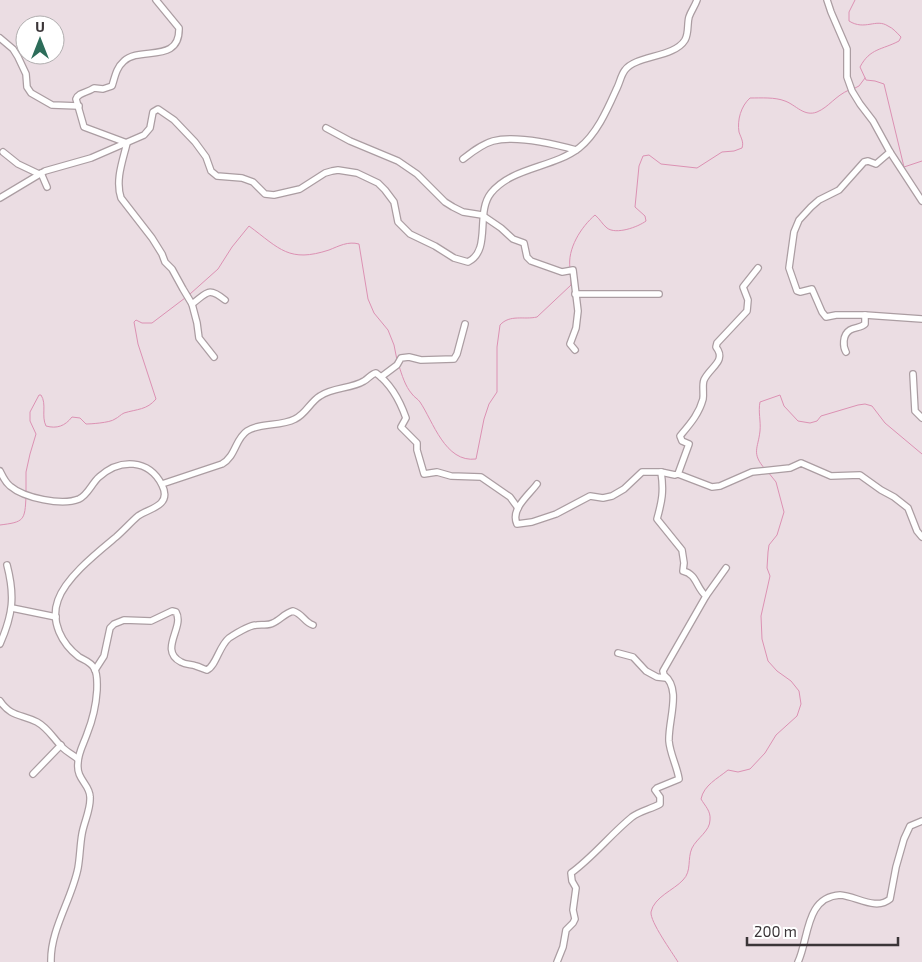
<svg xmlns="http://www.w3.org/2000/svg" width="922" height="962" viewBox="0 0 922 962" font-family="'Exo 2',sans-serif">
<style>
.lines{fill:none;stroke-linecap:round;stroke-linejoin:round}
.stream{stroke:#dc91b3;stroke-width:1}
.minor-casing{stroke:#ab9da2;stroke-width:8}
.minor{stroke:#fff;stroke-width:5.5}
</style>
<rect width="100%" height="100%" fill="#ebdde3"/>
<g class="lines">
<g class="stream">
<path d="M855 0 849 12V21C865 31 876 18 888 26 893 28 897 33 901 37L899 41C882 50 870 48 860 67L866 80 875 81 884 84 904 167 922 161"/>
<polyline points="853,89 859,86 865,78"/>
<path d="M570 268C567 249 581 227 595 215 600 219 602 224 607 228 616 235 638 227 646 221L645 216 635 207 639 166 643 156 649 155 661 164 697 168 722 152 734 151 742 148C744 142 741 138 739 132 737 120 741 106 750 98 761 98 775 97 785 101 796 105 804 117 817 112 829 107 835 96 849 90"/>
<path d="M190 294 218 269 232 247 249 226C280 249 289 263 329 250 339 246 348 241 359 244L368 299 374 313 388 330 394 345 397 360"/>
<path d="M399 366C402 375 405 386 412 394 414 397 418 399 420 402 433 421 445 463 476 459L484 419 489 404 497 392V347L500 325C510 314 524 320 537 317L571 285V280"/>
<path d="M765 469C751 453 758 449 760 431 761 421 758 412 760 402L780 395 784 406 798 421 810 423 817 421 821 416 858 405 865 404 872 406 885 423 922 454"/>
<path d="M26 492V472L30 454 36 434 30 421V412L39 395H41C47 404 41 416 46 426 57 429 65 426 72 417L80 418 86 424C89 424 110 423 115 419 119 417 120 415 124 413 137 409 147 410 156 399L138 344 134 322 136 320 142 323H152L185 298"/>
<path d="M0 525C24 522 25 521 26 496"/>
<path d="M678 962C672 952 650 922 651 912 654 897 674 890 683 880 692 871 687 859 692 848 697 838 710 831 710 820 711 811 705 806 701 799 704 785 717 779 728 770L738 772 750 769 765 753 776 735 797 716 801 704 799 691 791 681 777 671 768 661 762 639 761 616 770 576 767 568 768 552 769 545 777 535 784 512 776 482 768 472"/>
</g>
<defs>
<g id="minor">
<path d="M156 0 179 28C180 64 140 46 124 61 116 68 115 77 112 86L103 89 94 88C87 93 79 92 76 99L84 127 127 143C123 160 115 180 121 198L152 238 162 254 165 262 172 269 183 289 192 304 197 323 199 338 214 357"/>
<polyline points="827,0 831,12 847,49 847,77 852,91 860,104 873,121 890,152 922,201"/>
<polyline points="0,38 13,49 18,57 26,74 27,87 31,93 52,105 79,106"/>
<polyline points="326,128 350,141 398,161 417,174 445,202 453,207 463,212 482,215 501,228 513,239 524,243 527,257 531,261 562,272 573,270 578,311 576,328 570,344 575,350"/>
<polyline points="3,152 18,164 39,174"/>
<polyline points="890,152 876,164 868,161 864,162 839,190 819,200 811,207 799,220 794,232 789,268 797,291 800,292 812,289 822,312 826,317 836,315 865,315 922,319"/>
<path d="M463 159C472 152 482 144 493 141 516 135 554 144 576 150"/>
<polyline points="41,173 47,187"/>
<path d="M0 198 45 171 91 158 144 135 150 128 153 112 158 109 174 120 195 142 206 157 211 171 217 176 242 178 253 182 265 194 274 195 300 189 325 173 332 171 338 170 357 173 378 183 385 190 394 202 398 222 410 234 435 246 454 258 468 262C492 250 475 213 491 193 512 167 553 168 579 148 597 134 608 108 617 88 620 82 621 75 625 70 636 55 674 58 685 40 689 33 687 24 689 17 691 11 695 6 697 0"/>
<polyline points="575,294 659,294"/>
<path d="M192 304C207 293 208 286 225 300"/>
<path d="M846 352C843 347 842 335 850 330 855 327 861 328 865 324V315"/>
<polyline points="913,374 915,411 922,418"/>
<polyline points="381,377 397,365 401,358 409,357 421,360 454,359 457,354 465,324"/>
<path d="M0 471C3 477 5 482 10 486 24 498 62 506 79 499 88 495 92 483 99 477 120 458 149 459 162 485 165 491 166 498 161 503 155 509 145 511 138 516 131 522 124 530 116 537 98 552 66 577 58 600 50 622 62 644 79 657 84 660 91 662 94 668 98 674 97 683 97 690 96 706 93 719 87 734 84 743 78 753 78 763 76 780 90 784 90 797 91 809 84 822 82 834 80 845 80 857 78 868 72 899 50 930 51 962"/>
<path d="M678 474 689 444 682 441 680 436C690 424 699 414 703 399 704 393 702 385 704 380 710 367 727 361 716 347L717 343 747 311 748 300 743 287 758 268"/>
<path d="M162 484 222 464C236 456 235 439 247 431 261 422 280 427 295 419 306 414 310 402 320 396 333 387 351 389 364 381 368 379 371 374 376 373 391 384 400 401 406 418L401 427 417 443V450L424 474 437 472 451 476 481 477 510 497 518 508"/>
<path d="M537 484C529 495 510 509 517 524L532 522 556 514 590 496 603 498 612 496 624 489 642 472H661L675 475 678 474 712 487 720 486 752 472 790 468 801 463 831 476 860 475 881 490 894 497 908 508 917 531 922 537"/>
<polyline points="706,596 726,568"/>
<polyline points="12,608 56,617"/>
<path d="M0 644C13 614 15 596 7 565"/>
<polyline points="618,653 633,657 646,671 657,677 666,678"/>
<path d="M95 670 104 656 110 628 114 624 124 620 151 621 172 611 176 612C185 627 158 650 181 662 186 665 191 664 196 666 200 667 203 669 207 670 216 666 219 646 229 638 235 634 250 625 257 625 263 624 268 626 273 623 280 620 285 613 293 611 303 614 304 622 313 625"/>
<path d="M0 701C11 717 21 714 37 722 48 728 53 738 62 747 67 752 73 755 78 759"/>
<polyline points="33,774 61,745"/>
<path d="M557 962 563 947 566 930 573 923 575 919 573 910 576 888 572 881 571 873C593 857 610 835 632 817 640 811 651 809 660 804V797L655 790 657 788 679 779C677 766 670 754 669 741 668 720 682 689 664 675L663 671 706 596C696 588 697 574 683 571L684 563 682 550 657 519C662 501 664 491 661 472"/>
<path d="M798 962C809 939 805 897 840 895 856 896 876 911 890 899L896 867 904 839 910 826 922 821"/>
</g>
</defs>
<use href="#minor" class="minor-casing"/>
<use href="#minor" class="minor"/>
</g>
<g transform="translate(40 40)"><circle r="24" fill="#ffffff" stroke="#b1aeaf"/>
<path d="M0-4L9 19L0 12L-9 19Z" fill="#2d6d5a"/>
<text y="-8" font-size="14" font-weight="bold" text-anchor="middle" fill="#3b3538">U</text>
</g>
<path d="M747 937v8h151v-8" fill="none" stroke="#3b3538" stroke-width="2.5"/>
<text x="754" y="937" font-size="15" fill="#3b3538" stroke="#ffffff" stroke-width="4" paint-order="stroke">200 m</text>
</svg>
